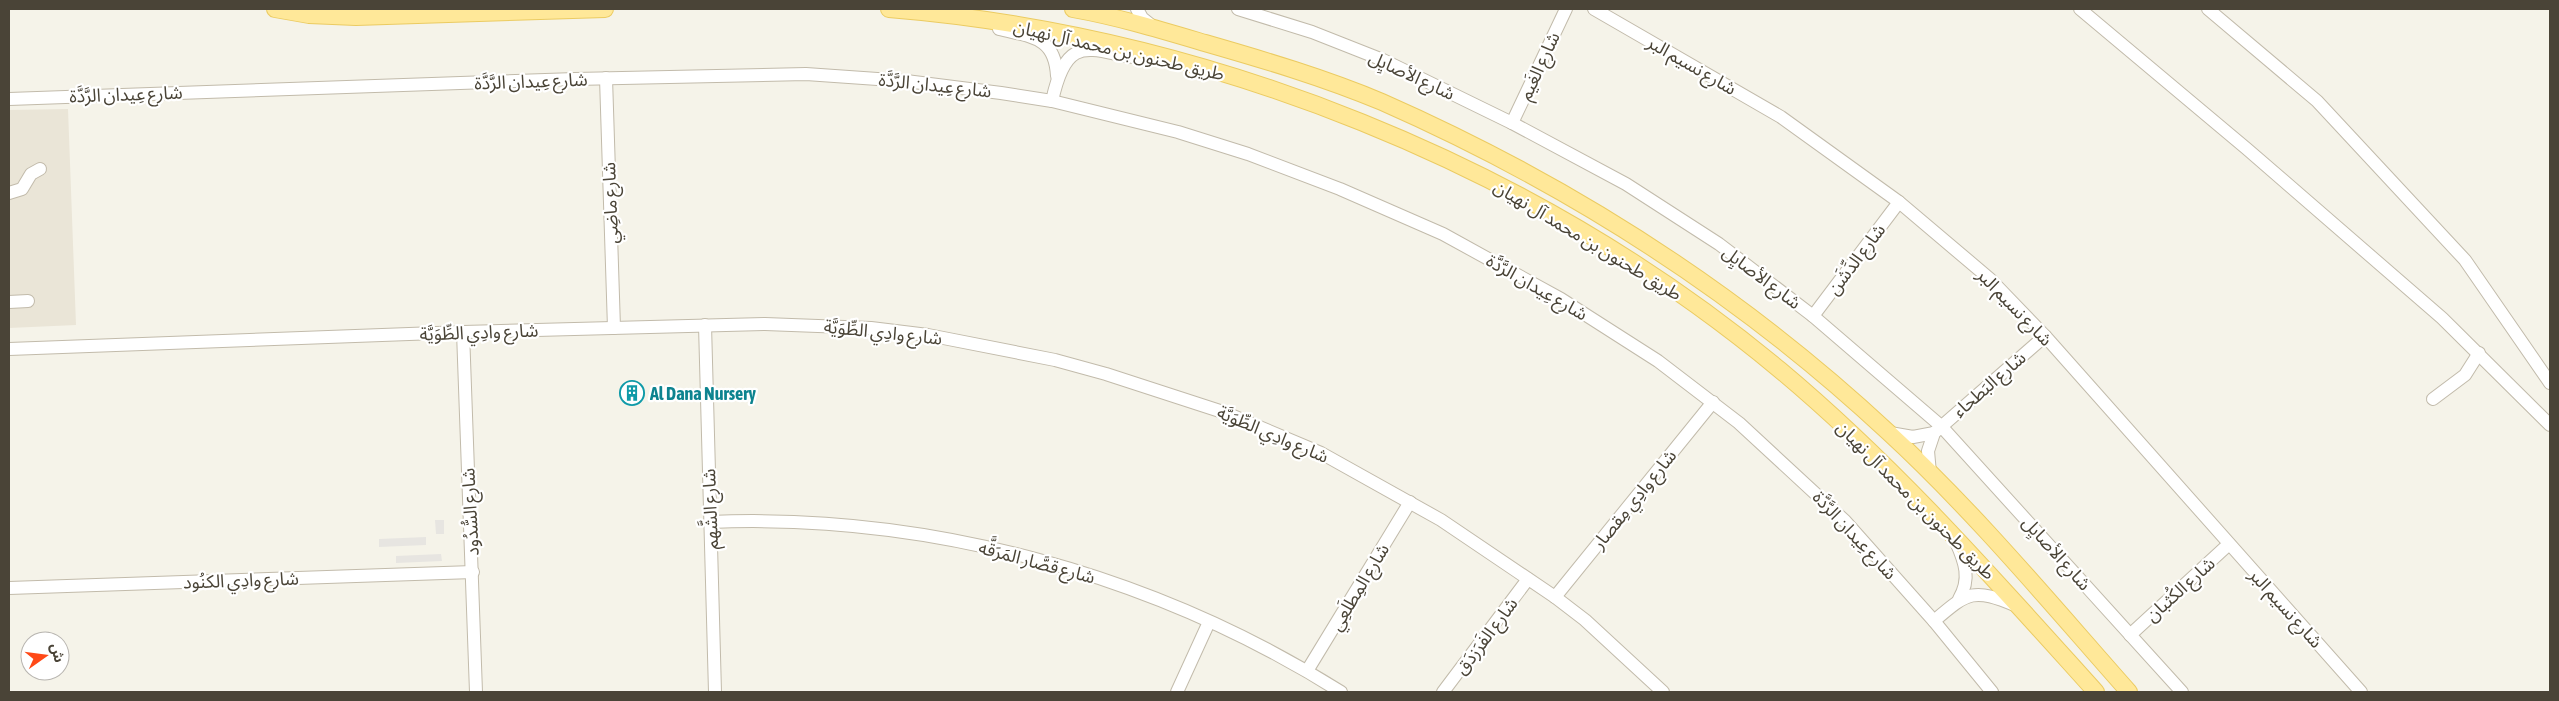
<svg xmlns="http://www.w3.org/2000/svg" width="2559" height="701" viewBox="0 0 2559 701" font-family="'Asap Condensed','Noto Sans Arabic',sans-serif">
<style>
.residential{fill:#eae5d7}
.parking{fill:#e7e5e1}
.lines{fill:none;stroke-linecap:round;stroke-linejoin:round}
.minor-casing{stroke:#c2bbab;stroke-width:14}
.major-casing{stroke:#ebcb62;stroke-width:18}
.minor{stroke:#fff;stroke-width:12}
.major{stroke:#ffe899;stroke-width:16}
.labels{text-anchor:middle;dominant-baseline:central;stroke-width:4.5;stroke-linejoin:round;paint-order:stroke}
.street-label{font-size:18px;fill:#4a4437;stroke:#fff}
.culture-label{font-size:18px;font-weight:bold;fill:#0d838f;stroke:#fff;text-anchor:start}
</style>
<rect width="100%" height="100%" fill="#f5f3e9"/>
<polygon class="residential" points="68,109 76,325 9,328 9,110"/>
<g class="parking">
<polygon points="435,520 444,520 444,534 436,534"/>
<polygon points="426,537 426,545 379,547 379,539"/>
<polygon points="441,554 442,561 396,563 396,556"/>
</g>
<g class="lines">
<defs>
<g id="minor">
<polyline points="1137,9 1142,18 1152,26"/>
<polyline points="1238,9 1312,32 1383,60 1512,123 1626,184 1719,244 1813,316 1941,426 2182,692"/>
<polyline points="1594,9 1781,117 1899,202 1990,279 2045,336 2361,692"/>
<polyline points="2080,9 2247,149 2442,318 2550,425"/>
<polyline points="2208,9 2317,101 2465,260 2550,383"/>
<path d="M999 29C1031 37 1055 36 1057 76"/>
<polyline points="606,78 614,328"/>
<polyline points="9,99 575,79 806,74 906,81 1001,93 1052,101 1178,132 1248,154 1340,189 1443,234 1561,299 1658,361 1739,423 1845,521 1934,621 1992,692"/>
<path d="M1052 101C1068 28 1091 53 1147 59"/>
<polyline points="1512,123 1566,9"/>
<polyline points="9,193 22,189 31,174 40,169"/>
<polyline points="9,302 28,301"/>
<polyline points="1813,316 1899,202"/>
<polyline points="705,325 715,692"/>
<polyline points="463,332 476,692"/>
<polyline points="9,349 463,332 765,324 871,328 928,335 1055,360 1106,374 1226,413 1321,453 1441,520 1555,597 1585,620 1663,692"/>
<polyline points="2433,399 2465,375 2479,353"/>
<polyline points="1890,433 1913,437 1934,433"/>
<polyline points="1930,473 1928,451 1934,433 2045,336"/>
<path d="M710 522C930 513 1155 575 1341 692"/>
<path d="M1956 542C1965 562 1971 579 1959 599"/>
<polyline points="9,588 473,572"/>
<polyline points="1555,597 1713,402"/>
<path d="M1934 621C1969 591 1973 588 2017 606"/>
<polyline points="2130,635 2229,544"/>
<polyline points="1307,671 1410,502"/>
<polyline points="1177,692 1209,622"/>
<polyline points="1443,692 1528,579"/>
</g>
<g id="major">
<polyline points="275,9 309,15 356,17 605,9"/>
<path d="M889 9C1208 35 1534 165 1780 370 1896 467 1995 580 2096 692"/>
<path d="M1073 9C1118 17 1161 30 1205 43 1264 60 1325 78 1382 102 1568 184 1740 294 1888 432 1975 512 2051 604 2129 692"/>
</g>
</defs>
<use href="#minor" class="minor-casing"/>
<use href="#major" class="major-casing"/>
<use href="#minor" class="minor"/>
<use href="#major" class="major"/>
</g>
<defs>
<symbol id="building-ring" viewBox="-11 -11 22 22"><circle r="9.5" fill="#fff" stroke="#0f9aa8" stroke-width="1.5"/><path d="M-4-6H4V6H1V3H-1V6H-4ZM-2.5-4.3h1.7v1.8h-1.7ZM.8-4.3h1.7v1.8H.8ZM-2.5-1h1.7V.8h-1.7ZM.8-1h1.7V.8H.8Z" fill="#0f9aa8"/></symbol>
</defs>
<g fill-rule="evenodd">
<use href="#building-ring" x="618" y="379" width="28" height="28"/>
</g>
<g class="labels">
<g class="street-label">
<text transform="translate(1119 50) rotate(13)">طريق طحنون بن محمد آل نهيان</text>
<text transform="translate(1692 65) rotate(30)">شارع نسيم البر</text>
<text transform="translate(1539 66) rotate(-65)">شارع الغَيم</text>
<text transform="translate(1412 75) rotate(25)">شارع الأصايِل</text>
<text transform="translate(531 81) rotate(-2)">شارع عِيدان الرَّدَّة</text>
<text transform="translate(935 85) rotate(6)">شارع عِيدان الرَّدَّة</text>
<text transform="translate(126 94) rotate(-2)">شارع عِيدان الرَّدَّة</text>
<text transform="translate(610 203) rotate(-92)">شارع ماضِي</text>
<text transform="translate(1588 240) rotate(31)">طريق طحنون بن محمد آل نهيان</text>
<text transform="translate(1856 259) rotate(-53)">شارع الدِّشَن</text>
<text transform="translate(1762 277) rotate(37)">شارع الأصايِل</text>
<text transform="translate(1537 287) rotate(30)">شارع عِيدان الرَّدَّة</text>
<text transform="translate(2015 307) rotate(46)">شارع نسيم البر</text>
<text transform="translate(479 332) rotate(-2)">شارع وادِي الطِّوَيَّة</text>
<text transform="translate(883 332) rotate(6)">شارع وادِي الطِّوَيَّة</text>
<text transform="translate(1989 384) rotate(-41)">شارع البَطحاء</text>
<text transform="translate(1273 434) rotate(23)">شارع وادِي الطِّوَيَّة</text>
<text transform="translate(1634 499) rotate(-51)">شارع وادِي مِقصار</text>
<text transform="translate(1916 500) rotate(45)">طريق طحنون بن محمد آل نهيان</text>
<text transform="translate(710 509) rotate(-92)">شارع الشَّهم</text>
<text transform="translate(470 512) rotate(-93)">شارع السُّدُود</text>
<text transform="translate(1855 535) rotate(47)">شارع عِيدان الرَّدَّة</text>
<text transform="translate(2057 553) rotate(48)">شارع الأصايِل</text>
<text transform="translate(1037 562) rotate(15)">شارع قصَّار المَرَقَّه</text>
<text transform="translate(241 580) rotate(-2)">شارع وادِي الكنُود</text>
<text transform="translate(1359 587) rotate(-59)">شارع المِطلَعِي</text>
<text transform="translate(2180 589) rotate(-42)">شارع الكُثبان</text>
<text transform="translate(2286 608) rotate(48)">شارع نسيم البر</text>
<text transform="translate(1486 636) rotate(-53)">شارع الفَرَزدَق</text>
</g>
<g class="culture-label">
<text x="650" y="393">Al Dana Nursery</text>
</g>
</g>
<rect width="2559" height="701" fill="none" stroke="#4a4437" stroke-width="20"/>
<g transform="translate(45 656) rotate(76)"><circle r="24" fill="#ffffff" stroke="#b7b4af"/>
<path d="M0-4L9 19L0 12L-9 19Z" fill="#ff4917"/>
<text y="-8" font-size="14" font-weight="bold" text-anchor="middle" fill="#4a4437">ش</text>
</g>
</svg>
